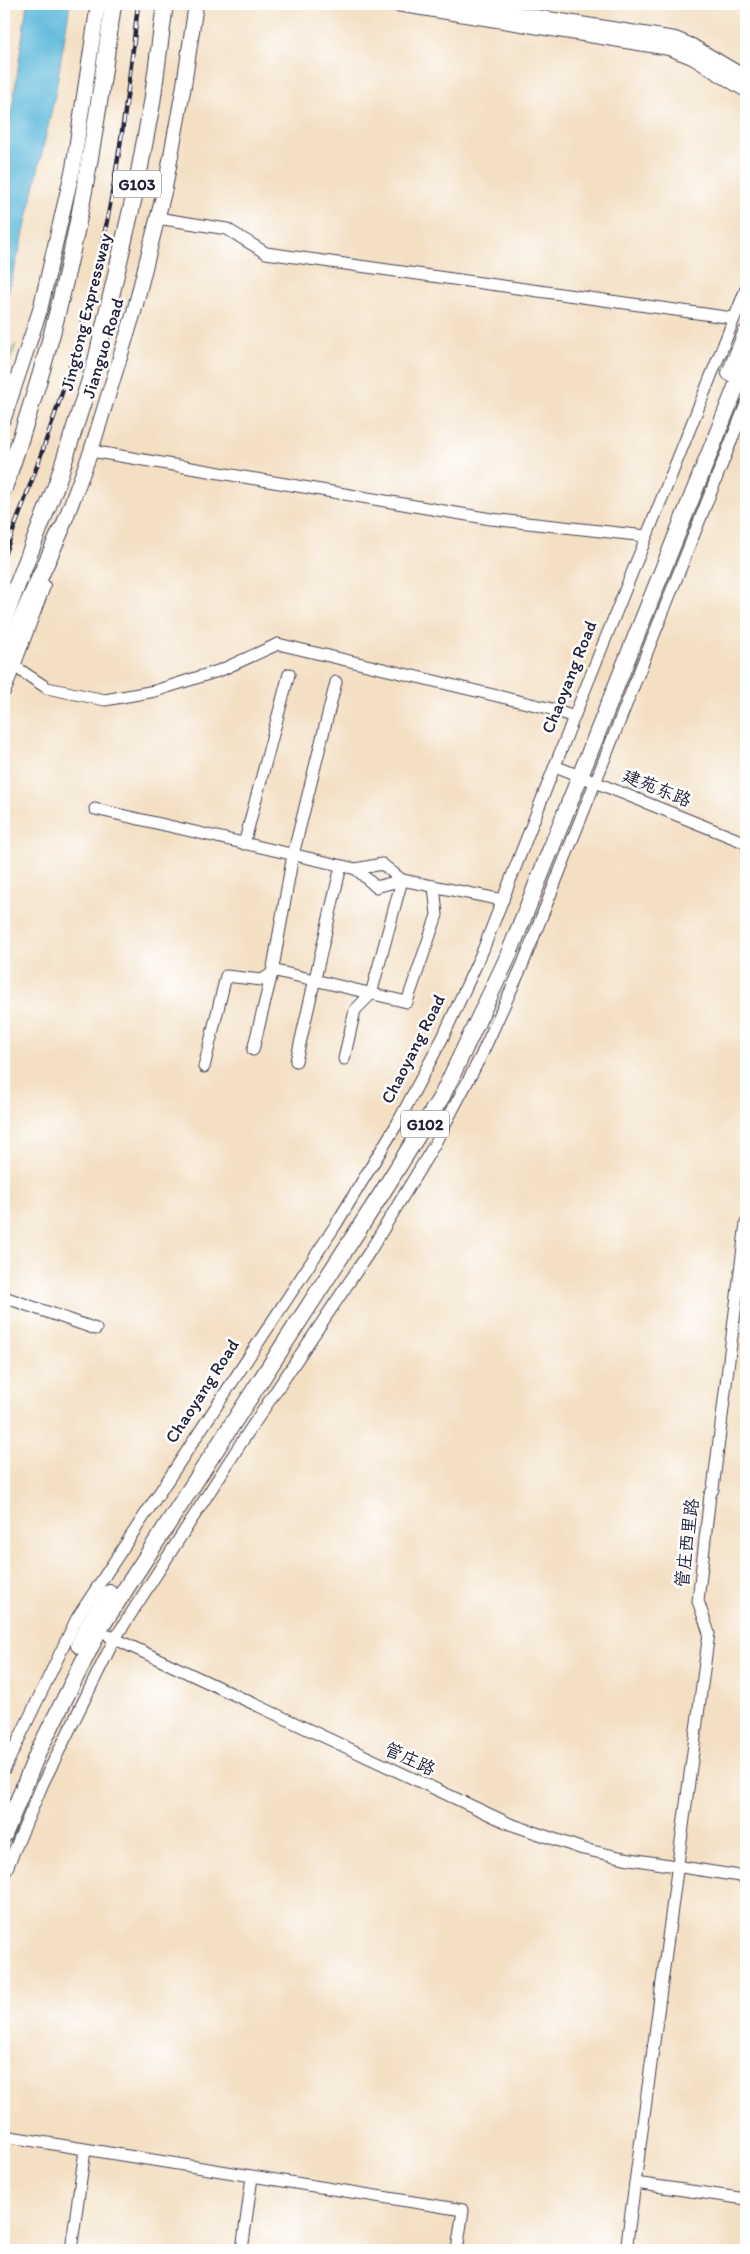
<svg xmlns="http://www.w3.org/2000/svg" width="750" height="2254" viewBox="0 0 750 2254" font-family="Itim,'LXGW WenKai TC',sans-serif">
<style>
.green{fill:#99ce7f;stroke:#5e785d}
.water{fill:#5cb8da;stroke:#3f6d8a}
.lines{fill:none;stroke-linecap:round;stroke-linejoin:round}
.minor-casing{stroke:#413e4f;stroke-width:13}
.major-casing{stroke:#413e4f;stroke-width:16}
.highway-casing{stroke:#413e4f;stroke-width:18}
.minor{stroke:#fff;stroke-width:11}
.major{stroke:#fff;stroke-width:14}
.highway{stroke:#fff;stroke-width:16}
.rail-casing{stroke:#22223b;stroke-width:4.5}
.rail{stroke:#fff;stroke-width:2.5;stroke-dasharray:8;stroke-linecap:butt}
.labels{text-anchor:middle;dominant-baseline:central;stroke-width:5;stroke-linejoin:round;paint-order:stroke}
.shield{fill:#fff;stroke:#646476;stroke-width:1}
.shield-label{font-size:16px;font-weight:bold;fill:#22223b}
.street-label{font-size:18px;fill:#22223b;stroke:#fff}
</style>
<rect width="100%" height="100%" fill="#fff"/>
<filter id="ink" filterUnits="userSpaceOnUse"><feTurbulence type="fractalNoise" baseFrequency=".02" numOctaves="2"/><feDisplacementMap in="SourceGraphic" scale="10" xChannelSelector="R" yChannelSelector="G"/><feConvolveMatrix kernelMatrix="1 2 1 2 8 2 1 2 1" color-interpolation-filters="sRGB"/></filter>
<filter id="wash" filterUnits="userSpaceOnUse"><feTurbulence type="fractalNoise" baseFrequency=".0096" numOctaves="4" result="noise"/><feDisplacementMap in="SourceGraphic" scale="20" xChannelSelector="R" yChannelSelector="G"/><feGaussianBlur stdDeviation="1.12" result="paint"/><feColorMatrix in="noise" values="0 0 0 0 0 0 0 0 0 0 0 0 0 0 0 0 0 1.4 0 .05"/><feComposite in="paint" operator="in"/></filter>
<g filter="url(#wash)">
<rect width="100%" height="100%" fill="#f3dfc2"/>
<polygon class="green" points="16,344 4,378 4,361"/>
<polygon class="water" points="27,4 70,4 55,95 22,241 4,307 4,140 13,103"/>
</g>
<g filter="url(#ink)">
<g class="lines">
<defs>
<g id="minor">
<polyline points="157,218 227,229 266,253 733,318"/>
<polyline points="91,451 491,519 646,536"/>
<polyline points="14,666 47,688 105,700 155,691 221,670 278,644 548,708 574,717"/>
<polyline points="555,766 746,843"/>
<polyline points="95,809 356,869"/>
<polyline points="244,844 289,674"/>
<polyline points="402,880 376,887 356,869 382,864 402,880 503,900"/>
<polyline points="253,1050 272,973 293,855 336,682"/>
<polyline points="344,1059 355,1010 371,994 402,880"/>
<polyline points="296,1061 341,866"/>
<polyline points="204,1067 226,976 262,980 276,971 407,1002 437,915 434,886"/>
<polyline points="4,1297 96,1329"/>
<polyline points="109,1636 510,1824 583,1849 624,1858 746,1877"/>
<polyline points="4,1770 77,1618 335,1226 397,1124 443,1037 483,950 574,717 746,289"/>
<polyline points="4,1875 43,1783 114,1640 243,1440 370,1251 433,1147 481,1056 522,966 746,404"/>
<polyline points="4,2136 463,2210 457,2250"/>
<polyline points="635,2183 746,2199"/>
<polyline points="71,2250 85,2150"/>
<polyline points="242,2250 252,2177"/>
<polyline points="626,2250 709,1633 698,1601 710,1495 713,1489 746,1223"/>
</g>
<g id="major">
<polyline points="397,4 669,48 692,57 746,90"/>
<polyline points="460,5 675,39 692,46 746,78"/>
<polyline points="4,418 40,310 73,168 98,4"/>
<polyline points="58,539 91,451 134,312 165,188 184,85 196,4"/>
<polyline points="4,690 43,586"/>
</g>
<g id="highway">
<polyline points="730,373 746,333"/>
<path d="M4 488C13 463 21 437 29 412 72 279 95 142 113 4"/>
<polyline points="4,619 57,483 96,361 136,188 152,103 165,4"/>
<polyline points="4,657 61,530"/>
<polyline points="79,1645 89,1624 109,1593"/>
<polyline points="4,1835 39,1750 99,1630 382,1193 442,1096 506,961 746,362"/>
</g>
</defs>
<use href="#minor" class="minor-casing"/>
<use href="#major" class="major-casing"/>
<use href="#highway" class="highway-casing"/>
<use href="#minor" class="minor"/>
<use href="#major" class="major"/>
<use href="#highway" class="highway"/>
<defs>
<path id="rail" d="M4 555C41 458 76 361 99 259 118 175 129 89 138 4"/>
</defs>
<use href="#rail" class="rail-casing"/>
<use href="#rail" class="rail"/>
</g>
</g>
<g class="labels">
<g class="shield">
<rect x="113" y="170.5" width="48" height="27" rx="4"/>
<rect x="401" y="1110.5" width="48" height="27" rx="4"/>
</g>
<g class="shield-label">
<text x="137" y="184">G103</text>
<text x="425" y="1124">G102</text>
</g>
<g class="street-label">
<text transform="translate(86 312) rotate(-76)">Jingtong Expressway</text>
<text transform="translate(103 348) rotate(-73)">Jianguo Road</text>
<text transform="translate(569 677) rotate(-68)">Chaoyang Road</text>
<text transform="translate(657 788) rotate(22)">建苑东路</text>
<text transform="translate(413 1049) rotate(-63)">Chaoyang Road</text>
<text transform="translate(202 1391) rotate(-57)">Chaoyang Road</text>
<text transform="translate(687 1543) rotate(-83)">管庄西里路</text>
<text transform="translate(410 1759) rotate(25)">管庄路</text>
</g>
</g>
<rect width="750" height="2254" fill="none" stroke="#fff" stroke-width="20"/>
</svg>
